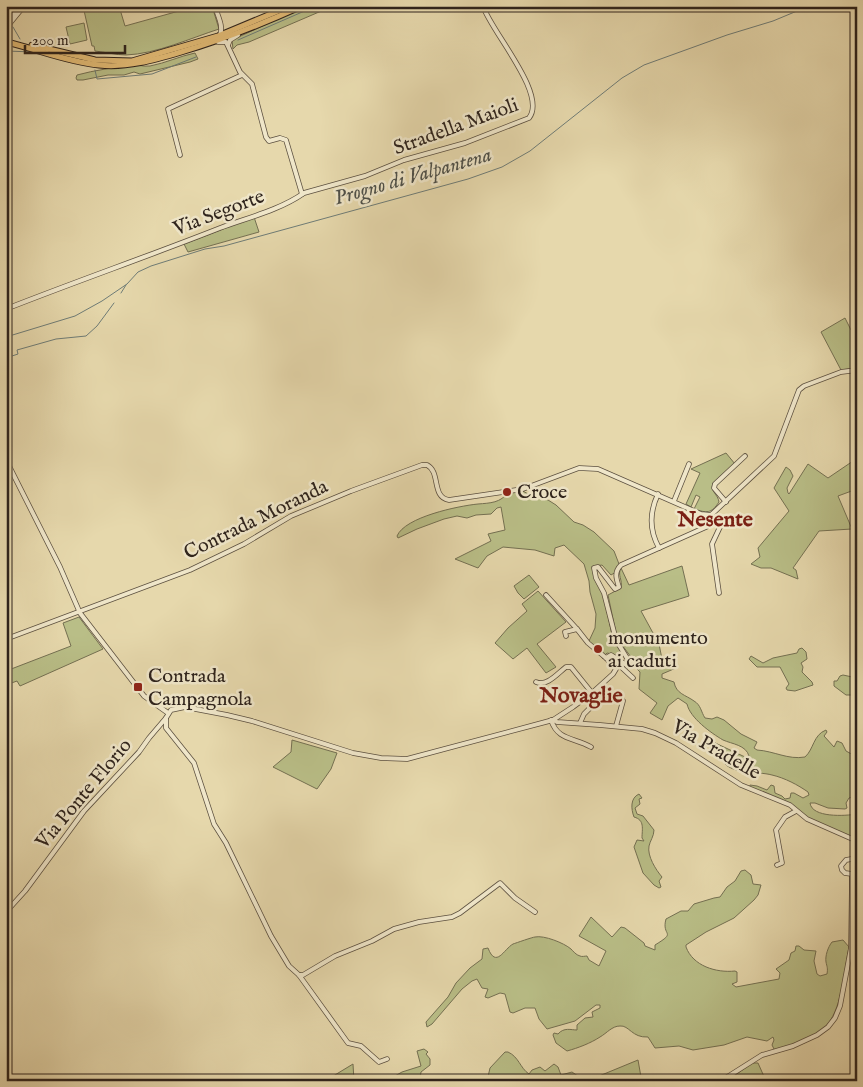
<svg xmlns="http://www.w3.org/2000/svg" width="863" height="1087" viewBox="0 0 863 1087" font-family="'IM FELL English',serif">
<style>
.green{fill:#b9be87;stroke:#747052}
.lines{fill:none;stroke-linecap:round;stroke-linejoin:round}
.stream{stroke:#6e7c77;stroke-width:1}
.minor-casing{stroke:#5c5040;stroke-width:5.5}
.major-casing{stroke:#2e231c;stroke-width:7}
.minor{stroke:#efe6c9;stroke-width:4}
.major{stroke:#e3bc76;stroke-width:5}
.poi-dot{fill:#8f2418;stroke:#efe6c9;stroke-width:2}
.labels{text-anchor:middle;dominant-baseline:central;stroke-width:5;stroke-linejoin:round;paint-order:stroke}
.street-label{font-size:20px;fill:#2e231c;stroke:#efe6c9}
.poi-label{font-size:20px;fill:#2e231c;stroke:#efe6c9;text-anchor:start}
.water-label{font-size:21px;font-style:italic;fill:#4e5049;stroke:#efe6c9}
.quarter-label{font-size:22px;font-weight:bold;fill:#7a1f14;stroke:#efe6c9}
</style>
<rect width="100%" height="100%" fill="#e6d8ac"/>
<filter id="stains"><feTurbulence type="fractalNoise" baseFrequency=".004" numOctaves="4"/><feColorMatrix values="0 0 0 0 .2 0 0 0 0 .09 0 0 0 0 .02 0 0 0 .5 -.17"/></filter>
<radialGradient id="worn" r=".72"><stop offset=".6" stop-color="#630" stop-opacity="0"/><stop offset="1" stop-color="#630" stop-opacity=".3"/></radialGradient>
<g class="green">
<path d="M83 6H119L125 26 197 6H212L219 29C191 38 156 54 126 55 116 55 105 52 95 51L94 46H92Z"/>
<polygon points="306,6 333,6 249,42 237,45 233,49 232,40"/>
<polygon points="84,23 87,40 70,44 66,27"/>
<path d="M195 53 198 59 190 62 140 74 134 72 124 75H108L83 80H77L76 78 77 75C95 70 113 68 131 65 137 64 143 67 150 66 166 63 180 56 195 53Z"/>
<polygon points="254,217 259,232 188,252 184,244"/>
<polygon points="845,318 851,330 857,327 857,368 841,370 821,332"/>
<path d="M726 453 735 464 713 483C710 492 718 494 719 502 711 514 707 513 694 509L700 497 696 495 691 507 686 504 700 473 691 469Z"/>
<polygon points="856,459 857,489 838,496 852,529 819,531 793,568 796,570 798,579 771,568 761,568 751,564 760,557 758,548 789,511 774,488 786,467 790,470 793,476 787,488 788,493 789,494 808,464 828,478"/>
<path d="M521 490 530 495H536L548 500 556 505 574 522 583 525 594 532 614 551 619 564 616 572 611 575 602 565 596 566 594 570 603 591 612 635 621 651 617 655 607 653 604 656 603 659 589 641 595 628 596 614 590 592 589 581 584 564 564 545 555 548 554 556 535 550 503 547 487 556 478 568 455 559 491 541 488 534 505 530 501 507 497 508 491 514 476 515 467 518 457 516 444 519 417 529 398 538 397 536C405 517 458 506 478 504 490 503 501 503 508 492Z"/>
<path d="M682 566 689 596 641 611 659 644 662 659 675 665 676 668 662 674V678L674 682C676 694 686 695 694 701 701 705 701 712 705 718L712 719 717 717 724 720 741 734 757 742 754 748 757 750C774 751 788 760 805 757 814 749 813 735 826 730L827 732 824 736 834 747 837 741 842 743 846 751 857 757V796L849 798 846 803 847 808 845 809 828 808 815 803H810C812 818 845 816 857 814V834L852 838 809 819 791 806 749 788 750 785 757 786 767 790 771 785 774 786 775 793 782 796 785 799 790 798 791 793H794L803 798 809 795 808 792C798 785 785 778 772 775 757 771 734 775 723 762L724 759 717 756 722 754 723 751 711 744V741L745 757 749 756C746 745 732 744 723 740 711 733 690 718 687 704L678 698 668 706 662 720 650 713 657 703 639 689 640 672 633 665 634 661 619 641 616 633 608 595 621 588C623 580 617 575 621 568L629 585Z"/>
<polygon points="529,575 539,587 524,599 518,593 514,586"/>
<polygon points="538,591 566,622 537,644 556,667 546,673 527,648 513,659 495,643 508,628 527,611 522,604"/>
<polygon points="79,617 103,649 20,686 17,681 6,685 6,671 71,646 63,623"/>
<polygon points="802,648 806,652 807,659 801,663 803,667 802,672 812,682 813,685 795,691 787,690 786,688 789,684 780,667 757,667 749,659 751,656 763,663 773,658 797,653 799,649"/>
<polygon points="843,675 857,678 857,700 853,698 853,695 846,695 834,686 834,681 837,681 840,676"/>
<polygon points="292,740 337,753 331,769 317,789 273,767 291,752"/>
<path d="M639 794 642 798 639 799 640 804 635 808 637 814 643 816 654 830C654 836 650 841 649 846 647 856 656 870 662 877L659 881 661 887 659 888 654 885 643 873 634 847 637 840 644 841 642 838C642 829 645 820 634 817 631 809 630 798 639 794Z"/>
<path d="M745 870 751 875 753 884 761 885 758 895 754 900 734 918 706 932 686 945V947C693 966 716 973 735 971L737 972V982L732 984 736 987 779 979 780 973 776 969 789 960 791 953 795 951 796 946H799L804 950 816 951 814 961 817 974 820 976 827 974C828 968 827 967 826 962 825 956 828 947 832 942L843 940 849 947C844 971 842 1012 824 1028 811 1040 792 1045 775 1051L772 1045 774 1040 773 1037 767 1041 747 1037 724 1045 693 1050 679 1046 655 1048 648 1037C632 1038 629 1025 620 1026 612 1026 607 1033 600 1037 591 1043 578 1048 567 1051L556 1043 553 1035 554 1033 558 1034C564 1027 571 1030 577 1030V1025L585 1018 593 1017 592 1012 600 1008V1005H596L575 1021 547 1029 539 1019 535 1008H525L513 1013 510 1012 505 994 500 993 488 998 485 997 488 989 482 988 477 979 472 981 462 989 432 1024 427 1027 426 1022 448 997 456 983 470 968 482 959 483 949 488 948C496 969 504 949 513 944 516 943 533 937 535 937 544 935 564 943 571 949 573 951 576 955 580 956 582 957 585 956 587 956L589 960 599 966 606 951 579 936 591 917 612 937 621 927 625 928 644 943 645 946 655 950V945C678 931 661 937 666 919L681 911H688L694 904 714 898 720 897 727 887 735 881 741 871Z"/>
<polygon points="424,1049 428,1052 426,1054 430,1059 430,1065 421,1072 420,1078 413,1081 386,1081 402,1072 421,1066 417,1051"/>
<path d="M505 1052H508C519 1057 520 1068 529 1074L532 1070 540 1067 545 1071 554 1064 558 1067 561 1075 572 1072 585 1081H487L490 1068Z"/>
<polygon points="638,1060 641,1077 632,1081 587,1081"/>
<polygon points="752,1063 758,1063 766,1081 727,1081"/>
<polygon points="353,1064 354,1081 325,1081"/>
</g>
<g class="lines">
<g class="stream">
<polyline points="13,27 20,39"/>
<polyline points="238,40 316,6"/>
<polyline points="6,51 33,52"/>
<polyline points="95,70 97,79 152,74 196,57"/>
<polyline points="121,293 126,285"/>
<polyline points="6,337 75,316 102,301 127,284 138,272 151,266 205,249 224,246 468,179 502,167 530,151 622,78 644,65 727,35 773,21 809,6"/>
<polyline points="6,358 18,354 17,350 56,339 86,336 97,326 114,303"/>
</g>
<defs>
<g id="minor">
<path d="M215 6C217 15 224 26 220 35"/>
<polyline points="6,21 21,8"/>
<polyline points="6,28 24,6"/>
<polyline points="218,42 226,42 240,72 252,84 266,137 269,141 280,138 286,140 302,194"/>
<polyline points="228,45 230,40 238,35"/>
<polyline points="180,155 168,109 242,75"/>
<path d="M6 309C77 281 149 256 220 228 247 218 280 210 304 193L365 176 404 160 465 143 529 118C548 94 490 30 483 6"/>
<polyline points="6,460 60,567 80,613 144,696 168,713"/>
<path d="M658 494C649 513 649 530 659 548"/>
<polyline points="674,501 689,464"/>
<polyline points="726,502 714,488 715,484 745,456"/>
<polyline points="711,515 715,523 720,527 712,544 719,593"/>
<polyline points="546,595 577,629 565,632 566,636"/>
<path d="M6 639 190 570 244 544 291 516 351 491 422 465H427C441 472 431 497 449 500L523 489 579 468 598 469 701 514 711 515 774 456 799 390 804 386 841 372 857 370"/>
<path d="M606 658 611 655 628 666 630 663 616 640 604 593 596 578 594 568 598 567 615 589 619 587C616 578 614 572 621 565L715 523"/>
<polyline points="614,666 619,665 633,678"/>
<path d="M536 682C547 687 558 673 566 667H571L592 693"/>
<path d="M551 720C558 741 574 737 591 747"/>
<polyline points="553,720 557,722 600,725 642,729 655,733 676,743 741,785 790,805 807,819 857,841"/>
<polyline points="580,723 584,714 593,705"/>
<polyline points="616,726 623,701"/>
<polyline points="777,865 782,863 776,830 785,817 796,811"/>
<polyline points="852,874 845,873 842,870 841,866 846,860 857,858"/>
<polyline points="6,912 25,891 84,811 139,752 149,738 166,718"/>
<polyline points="535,912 515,898 500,883 460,913 452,917 419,922 394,929 372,941 335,956 303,975 299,975 289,966 271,936 226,843 214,824 194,763 166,728 166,718 171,710 185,707 227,715 252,721 353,753 381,758 407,759 553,720 573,707 592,693 613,674 616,669 606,658 588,643 577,629"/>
<polyline points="299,975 348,1043 361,1046 379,1062 387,1059"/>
<polyline points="723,1081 724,1079 762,1055 793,1046 817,1035 828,1027 835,1018 840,1006 851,948 852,874"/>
</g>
<g id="major">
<path d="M6 42C37 49 67 62 99 65 127 68 154 60 181 52 222 40 262 24 302 6"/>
<polyline points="32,45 95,60 132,61 218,36 290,6"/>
</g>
</defs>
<use href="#minor" class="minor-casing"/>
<use href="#major" class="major-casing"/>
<use href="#minor" class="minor"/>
<use href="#major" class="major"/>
</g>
<g class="poi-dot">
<circle cx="507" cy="492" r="5"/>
<circle cx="598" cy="649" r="5"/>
<rect x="133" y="682" width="10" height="10" rx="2.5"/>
</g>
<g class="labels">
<g class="street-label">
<text transform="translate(456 127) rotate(-20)">Stradella Maioli</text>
<text transform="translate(219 213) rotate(-21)">Via Segorte</text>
<text transform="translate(256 520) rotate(-26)">Contrada Moranda</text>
<text transform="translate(716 750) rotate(30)">Via Pradelle</text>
<text transform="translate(84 794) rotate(-50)">Via Ponte Florio</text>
</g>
<g class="poi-label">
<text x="517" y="492">Croce</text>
<text x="608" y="638">monumento<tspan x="608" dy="23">ai caduti</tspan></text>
<text x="148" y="676">Contrada<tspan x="148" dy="23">Campagnola</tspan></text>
</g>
<g class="water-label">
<text transform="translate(413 177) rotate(-16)">Progno di Valpantena</text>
</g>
<g class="quarter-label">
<text x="715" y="520">Nesente</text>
<text x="581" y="696">Novaglie</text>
</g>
</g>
<rect width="863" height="1087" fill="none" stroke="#e6d8ac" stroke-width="25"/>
<rect x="8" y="8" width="848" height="1072" fill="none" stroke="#2e231c" stroke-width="2.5"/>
<rect x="12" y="12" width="838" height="1062" fill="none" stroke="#2e231c"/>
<path d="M25 45v8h100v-8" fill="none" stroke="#2e231c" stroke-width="2.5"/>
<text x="32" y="45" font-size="15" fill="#2e231c" stroke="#efe6c9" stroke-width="4" paint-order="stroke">200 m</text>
<rect width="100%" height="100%" filter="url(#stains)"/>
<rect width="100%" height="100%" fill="url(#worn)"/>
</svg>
